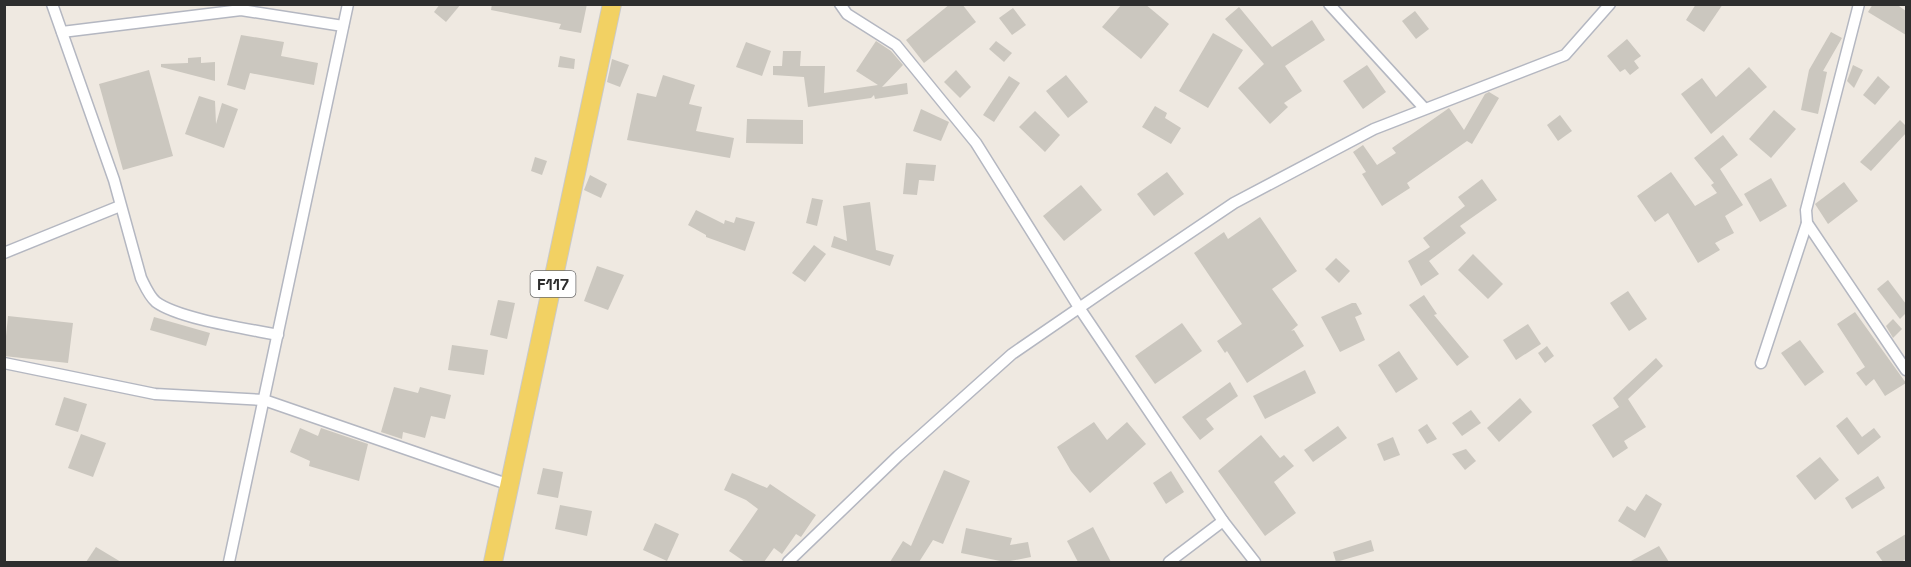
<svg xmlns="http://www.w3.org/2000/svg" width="1911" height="567" viewBox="0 0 1911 567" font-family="'Space Grotesk',sans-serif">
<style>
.building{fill:#cbc7bf}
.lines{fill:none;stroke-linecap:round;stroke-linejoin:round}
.street-casing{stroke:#b4b7c1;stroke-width:13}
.primary-casing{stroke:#c9c9c9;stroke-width:20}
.street{stroke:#fff;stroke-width:10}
.primary{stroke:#f2d163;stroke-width:18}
.labels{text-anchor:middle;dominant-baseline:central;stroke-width:5;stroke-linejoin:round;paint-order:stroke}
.shield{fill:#fff;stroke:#6d6d6d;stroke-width:1.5}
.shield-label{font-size:16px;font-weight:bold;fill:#2e2e2e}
</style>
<rect width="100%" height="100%" fill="#efe9e1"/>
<g class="building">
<polygon points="440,4 461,4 446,22 434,12"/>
<polygon points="492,4 587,4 581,33 559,29 561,24 491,10"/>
<polygon points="950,4 962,4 976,22 924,63 906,40"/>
<polygon points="1122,4 1145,4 1169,24 1141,59 1102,27"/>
<polygon points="1696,4 1723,4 1704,32 1686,20"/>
<polygon points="1873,4 1896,4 1906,11 1906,35 1868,12"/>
<polygon points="1239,7 1272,47 1312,20 1325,40 1285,66 1302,91 1284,103 1288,107 1270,124 1238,88 1264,64 1225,19"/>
<polygon points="1013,8 1026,25 1012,35 999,18"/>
<polygon points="1415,11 1429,29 1416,39 1402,21"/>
<polygon points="1831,32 1842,38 1823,71 1827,72 1818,114 1801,110 1809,70"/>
<polygon points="1213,33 1243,50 1208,108 1179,91"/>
<polygon points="241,35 284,42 281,56 318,63 314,85 250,73 245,90 227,85"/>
<polygon points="1627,39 1641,56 1634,61 1639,68 1630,75 1625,69 1620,72 1607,56"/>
<polygon points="876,41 891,51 903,65 882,87 907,83 908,94 875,99 874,95 871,98 808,107 804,77 773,75 773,66 782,66 783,51 801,51 800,66 825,66 824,93 878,85 856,71"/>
<polygon points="996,41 1012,53 1004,62 989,49"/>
<polygon points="746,42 771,51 762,76 736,67"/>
<polygon points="560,56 575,59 574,69 558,67"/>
<polygon points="201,57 201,63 215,62 215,81 161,67 161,64 188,63 188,58"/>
<polygon points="612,59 629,65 620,87 607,82"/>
<polygon points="1367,65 1386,92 1363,109 1343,81"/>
<polygon points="1853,65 1863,70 1854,88 1847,81"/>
<polygon points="1749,67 1767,87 1711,134 1681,94 1702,78 1716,97"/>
<polygon points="149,70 173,156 123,170 99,84"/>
<polygon points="956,70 971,87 960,98 944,82"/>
<polygon points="663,75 695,85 689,104 702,107 696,131 734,138 730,158 627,140 637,93 656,97"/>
<polygon points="1066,75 1088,102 1068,118 1046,91"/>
<polygon points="1009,76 1020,83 994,122 983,115"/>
<polygon points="1878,76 1890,87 1875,105 1863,95"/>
<polygon points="1489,92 1499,98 1472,144 1467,141 1407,183 1410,188 1382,206 1362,174 1366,172 1353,152 1363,145 1377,165 1396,153 1392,148 1449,108 1464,130 1485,94"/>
<polygon points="199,96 215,101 216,124 222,103 238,109 224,148 185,134"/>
<polygon points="1155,106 1167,113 1165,118 1181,128 1171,144 1142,127"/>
<polygon points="921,109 949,122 941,141 913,131"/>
<polygon points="1774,110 1796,129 1771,158 1749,139"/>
<polygon points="1035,111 1060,135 1045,152 1019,127"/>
<polygon points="1560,115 1572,131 1558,141 1547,125"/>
<polygon points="747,119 803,120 803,144 746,143"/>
<polygon points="1900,120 1906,126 1906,133 1871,171 1860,162"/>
<polygon points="1723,135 1738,155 1720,169 1743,205 1725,216 1734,233 1715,243 1720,250 1698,263 1668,213 1655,222 1637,196 1671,172 1695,206 1717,193 1711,185 1714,183 1694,158"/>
<polygon points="535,157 547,161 542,175 531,171"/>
<polygon points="906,163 936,165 934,181 919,180 917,195 903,194"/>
<polygon points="1167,172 1184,194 1154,216 1137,194"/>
<polygon points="590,175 607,184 601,198 584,190"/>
<polygon points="1771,178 1787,206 1760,222 1744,194"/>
<polygon points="1482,179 1497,200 1460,226 1466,233 1429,261 1439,274 1421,286 1408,261 1430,247 1423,238 1465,206 1458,197"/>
<polygon points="1844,182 1858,201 1828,224 1815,204"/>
<polygon points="1081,185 1102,210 1064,241 1043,216"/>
<polygon points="812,198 823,200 817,226 806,223"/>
<polygon points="870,202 876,250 894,255 890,266 831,247 834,236 847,241 843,206"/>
<polygon points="696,210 724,224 725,220 734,223 736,217 755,222 745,251 706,237 706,235 688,225"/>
<polygon points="1260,217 1297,271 1272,289 1298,325 1291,331 1294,330 1304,346 1247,383 1227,351 1225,353 1217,341 1242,324 1194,253 1224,232 1228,239"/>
<polygon points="814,245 826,254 805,282 792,273"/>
<polygon points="1473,254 1503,284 1488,299 1458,270"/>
<polygon points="1336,258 1350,271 1339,283 1325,269"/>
<polygon points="597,266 624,275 608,310 584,301"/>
<polygon points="1888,280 1906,304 1906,313 1900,319 1877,289"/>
<polygon points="1628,291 1647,319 1629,331 1610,303"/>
<polygon points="1424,295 1437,314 1434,315 1469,357 1457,366 1409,305"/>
<polygon points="498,300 515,303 507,339 490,335"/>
<polygon points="1352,303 1356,303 1362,314 1355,317 1365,340 1340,352 1321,317"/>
<polygon points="1855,312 1906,383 1885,396 1874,379 1866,386 1856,373 1865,367 1837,324"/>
<polygon points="8,316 73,323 68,363 4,356"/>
<polygon points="154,317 210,333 206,346 150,330"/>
<polygon points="1893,319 1902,329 1893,338 1886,326"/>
<polygon points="1182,323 1202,351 1155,384 1135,356"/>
<polygon points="1528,324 1541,344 1516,360 1503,340"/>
<polygon points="1800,340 1824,372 1805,386 1781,353"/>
<polygon points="452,345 488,350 484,375 448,370"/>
<polygon points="1547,346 1554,356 1545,363 1538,353"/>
<polygon points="1399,351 1418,379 1396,393 1378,365"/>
<polygon points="1656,358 1663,366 1628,399 1646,427 1624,441 1628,448 1613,458 1592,425 1619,407 1613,398"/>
<polygon points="1305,370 1316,393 1265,419 1253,396"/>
<polygon points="1230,382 1238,396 1206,419 1214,429 1200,440 1182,417"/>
<polygon points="394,387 418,393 420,387 451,395 445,419 431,416 425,438 403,432 402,439 381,432"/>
<polygon points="64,397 87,404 78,432 55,425"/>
<polygon points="1520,398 1532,412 1499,442 1487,428"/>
<polygon points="1471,410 1481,423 1462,436 1452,423"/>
<polygon points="1847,417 1862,437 1874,428 1881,437 1858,455 1836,426"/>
<polygon points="1094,422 1107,440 1127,422 1146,444 1090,493 1071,471 1057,447"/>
<polygon points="1427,424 1437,439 1427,444 1418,430"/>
<polygon points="1338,426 1347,438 1313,462 1304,450"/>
<polygon points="300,428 318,436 321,428 368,444 359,481 309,466 310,461 290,452"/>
<polygon points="81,434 106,443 93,477 68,468"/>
<polygon points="1261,435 1280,458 1284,455 1294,466 1274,482 1296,513 1265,536 1218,471"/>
<polygon points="1393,437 1400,455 1384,461 1377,444"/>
<polygon points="1466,449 1476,461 1465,470 1452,454"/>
<polygon points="1820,457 1839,480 1815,500 1796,476"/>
<polygon points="543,468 563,472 558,498 537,494"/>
<polygon points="944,470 970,481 943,544 933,540 919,562 890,562 903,541 911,546"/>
<polygon points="1171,471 1184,492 1166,504 1153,483"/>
<polygon points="732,473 767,488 770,484 816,515 801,537 796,534 782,554 774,548 764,562 745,562 729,551 758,509 746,500 724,490"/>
<polygon points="1878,476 1885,488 1852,509 1845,498"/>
<polygon points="1646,494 1662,504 1645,538 1618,521 1627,506 1635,511"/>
<polygon points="560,505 592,511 587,536 555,529"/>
<polygon points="655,523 679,534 667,561 643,550"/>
<polygon points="1093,527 1111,562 1078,562 1067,541"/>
<polygon points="966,528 1012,538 1010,545 1028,542 1031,557 1005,562 961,553"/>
<polygon points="1906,534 1906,559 1901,562 1883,562 1876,552"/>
<polygon points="1371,540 1374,551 1336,562 1333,552"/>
<polygon points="1659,546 1669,562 1629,562"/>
<polygon points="96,547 121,562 86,562"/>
</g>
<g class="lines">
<defs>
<g id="street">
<path d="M52 4 114 180 141 278C145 286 149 296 156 302 179 319 249 329 278 335"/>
<polyline points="840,4 847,14 896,45 976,143 1080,309 1223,521 1255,562"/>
<polyline points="1329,4 1424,108"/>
<polyline points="1859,4 1806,210 1807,223 1906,370"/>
<polyline points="62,32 241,10 343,26"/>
<polyline points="4,253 120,206"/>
<polyline points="4,363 155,394 264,400 510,485"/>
<polyline points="1761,363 1807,223"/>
<polyline points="229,562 348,4"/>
<polyline points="788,562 898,456 1012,354 1111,286 1234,203 1374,129 1565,55 1610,4"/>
<polyline points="1169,562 1223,521"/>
</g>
<polyline id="primary" points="493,562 612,4"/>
</defs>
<use href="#street" class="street-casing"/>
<use href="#primary" class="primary-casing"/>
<use href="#street" class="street"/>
<use href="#primary" class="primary"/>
</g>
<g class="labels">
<rect class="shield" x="530.5" y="271" width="45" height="26" rx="4.5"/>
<g class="shield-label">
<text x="553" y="284">F117</text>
</g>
</g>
<rect width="1911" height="567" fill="none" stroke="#2e2e2e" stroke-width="12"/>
</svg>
